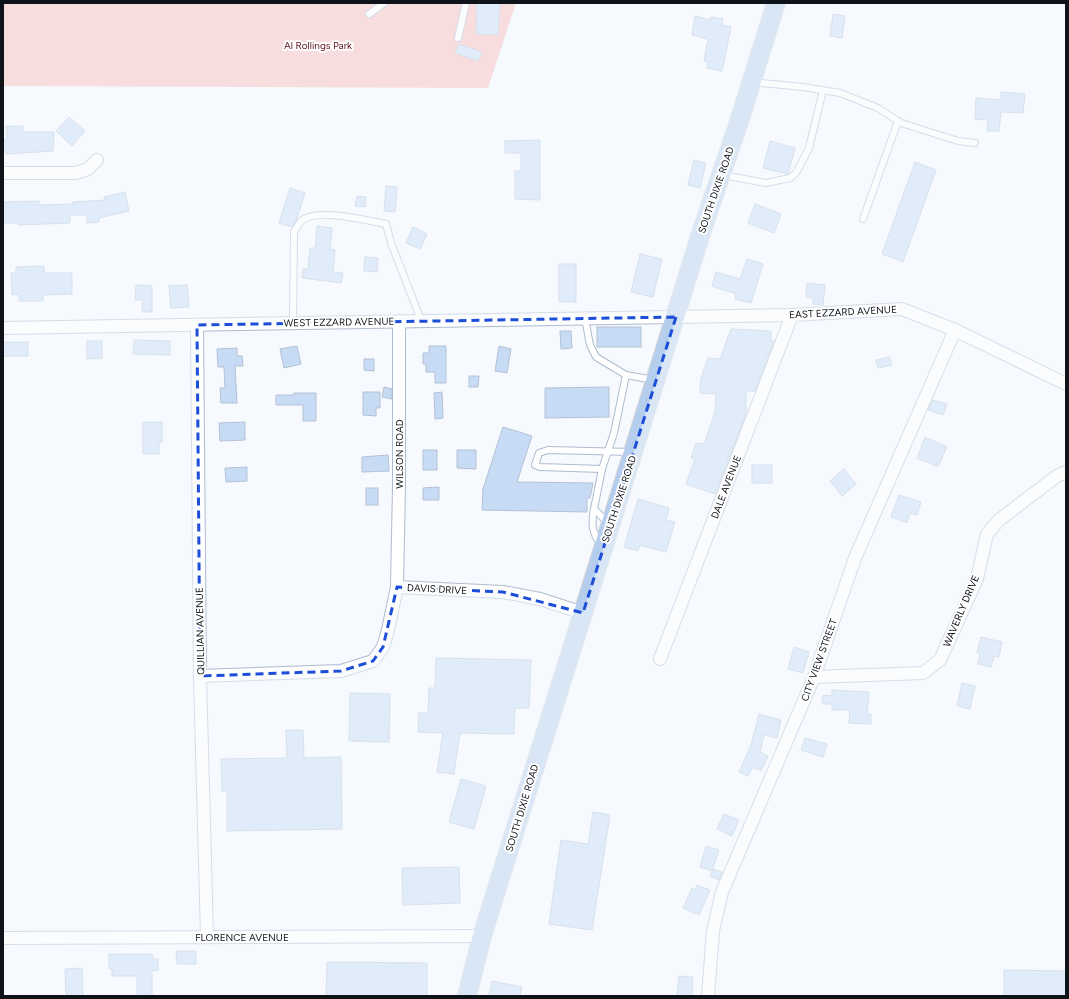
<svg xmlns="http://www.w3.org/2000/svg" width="1069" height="999" viewBox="0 0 1069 999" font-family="Figtree,sans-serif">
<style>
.green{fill:#f8bbb8}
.building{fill:#c8dbf5;stroke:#b3c1d5}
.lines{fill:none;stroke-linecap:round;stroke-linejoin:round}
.lane-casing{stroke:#aebccf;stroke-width:8}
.street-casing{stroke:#aebccf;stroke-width:14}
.primary-casing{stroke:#d4d5d6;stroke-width:20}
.lane{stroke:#fff;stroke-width:6}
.street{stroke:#fff;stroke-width:12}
.primary{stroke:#b6ceee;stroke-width:18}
.marked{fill:none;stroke:#1d4ed8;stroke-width:3;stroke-dasharray:8 5;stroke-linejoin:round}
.labels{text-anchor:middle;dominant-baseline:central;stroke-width:4;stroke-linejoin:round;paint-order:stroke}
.park-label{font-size:10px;fill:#5f1319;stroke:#fff}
.street-label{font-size:10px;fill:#0e1319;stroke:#fff}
</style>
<rect width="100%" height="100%" fill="#f6f9fd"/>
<polygon class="green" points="3,3 516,3 488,88 3,86"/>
<g class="building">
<polygon points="477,3 500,3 498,35 476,34"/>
<polygon points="833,14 845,16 842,38 830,36"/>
<polygon points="695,16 711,20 711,17 723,19 722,25 731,27 722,71 707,68 708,62 704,61 708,39 692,35"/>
<polygon points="459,44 482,52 478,61 455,53"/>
<polygon points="1001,92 1025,94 1023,113 1001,112 999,131 987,131 988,120 975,119 976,98 1001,100"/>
<polygon points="69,117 85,131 72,146 56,131"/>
<polygon points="6,126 23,126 23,132 54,132 53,151 6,154 6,151 3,151 3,139 7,139"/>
<polygon points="540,140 540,200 515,199 515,171 521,171 521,153 505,153 505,141"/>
<polygon points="770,141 795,148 788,174 763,168"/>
<polygon points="694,160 706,163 700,188 688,185"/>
<polygon points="915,162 936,170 903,262 882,254"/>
<polygon points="386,186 397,187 395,212 384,211"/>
<polygon points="290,188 305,193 296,221 292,227 279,223"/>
<polygon points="125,192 129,211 99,218 99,222 87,223 87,215 70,215 70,223 18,225 18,223 3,223 3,202 39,201 39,205 74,204 73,202 105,200 104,197"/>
<polygon points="357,196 366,197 365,207 355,206"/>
<polygon points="755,204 781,214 774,233 748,223"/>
<polygon points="317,226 332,228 330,249 335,250 333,272 343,273 341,283 302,278 303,269 308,269 310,248 315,248"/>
<polygon points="413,227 427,234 420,249 406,243"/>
<polygon points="640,254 662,259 653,297 631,292"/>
<polygon points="365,257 378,258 377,272 364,271"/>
<polygon points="747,259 763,264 751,303 735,299 736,294 712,286 716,272 740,279"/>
<rect x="559" y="264" width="17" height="38"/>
<polygon points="44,266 44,272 48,273 72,273 72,294 43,295 43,301 19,301 19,294 12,295 11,273 16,273 16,267"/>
<polygon points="807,283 825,285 823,305 813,304 813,298 806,297"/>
<polygon points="136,285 152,286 152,312 142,312 143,300 135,300"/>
<polygon points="187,285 189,307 171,308 169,286"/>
<rect x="597" y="327" width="44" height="20"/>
<polygon points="731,329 771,331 771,340 774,341 755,391 746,391 746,414 715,494 686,484 695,459 691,458 696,443 704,444 715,412 716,394 700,393 701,378 708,358 720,359"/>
<polygon points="560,331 571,331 572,348 561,349"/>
<polygon points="134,340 170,341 170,355 133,354"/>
<polygon points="87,341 102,341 102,358 87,359"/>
<rect x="3" y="342" width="25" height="14"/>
<polygon points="297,346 301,364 284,368 280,349"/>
<polygon points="429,346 446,346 446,383 435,383 435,372 426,372 426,364 423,364 423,353 429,353"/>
<polygon points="499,346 511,349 507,373 495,371"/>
<polygon points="237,348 237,356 242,356 243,366 235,366 237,403 221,403 220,388 225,388 224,367 218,367 217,349"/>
<polygon points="890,357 892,365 878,368 876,360"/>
<polygon points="364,359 374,359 374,371 364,370"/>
<polygon points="469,376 479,376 478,387 469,387"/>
<polygon points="384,387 392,389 392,399 382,397"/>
<polygon points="609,387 609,417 545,418 545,388"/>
<polygon points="363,392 380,392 380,408 376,408 376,416 363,415"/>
<polygon points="442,392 443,418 435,419 434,393"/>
<polygon points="294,393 316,393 316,421 303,421 303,405 276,405 276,395 294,395"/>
<polygon points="933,400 947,404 943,415 928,410"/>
<polygon points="143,422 162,422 162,442 159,442 159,454 143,454"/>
<polygon points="245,422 245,440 220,441 219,423"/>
<polygon points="503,427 532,436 517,482 593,483 590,498 587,498 587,512 482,510 483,489"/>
<polygon points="925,437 947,447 938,467 917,458"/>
<rect x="423" y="450" width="14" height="20"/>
<polygon points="457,450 476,450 476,469 457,468"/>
<polygon points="388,455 389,471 362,472 362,457"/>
<rect x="752" y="465" width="20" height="18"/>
<polygon points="247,467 247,481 226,482 225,468"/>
<polygon points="844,469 856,484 842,496 830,481"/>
<polygon points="439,487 439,500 423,500 423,488"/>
<rect x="366" y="488" width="12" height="17"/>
<polygon points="899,495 921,502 917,515 910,513 907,523 891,517"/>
<polygon points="638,499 669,508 666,520 675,522 666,552 640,545 638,551 624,547"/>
<polygon points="981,637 1002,642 999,657 994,656 991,667 978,664 980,654 977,653"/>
<polygon points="794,647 809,652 803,673 788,669"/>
<polygon points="436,658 531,660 529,708 515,708 514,734 460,733 454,774 437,772 443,733 418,732 419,713 428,713 429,688 435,688"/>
<polygon points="962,683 975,686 970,709 957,706"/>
<polygon points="832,690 869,692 867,714 871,714 871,724 849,723 850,710 832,710 832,704 822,704 823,695 832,696"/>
<polygon points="350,693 390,694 389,742 349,741"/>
<polygon points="759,714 781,720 777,738 764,735 760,752 768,756 761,771 753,767 748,776 739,772 751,745"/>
<polygon points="286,730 303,730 304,758 341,757 342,829 227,831 227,791 222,791 221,759 287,758"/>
<polygon points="805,738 827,744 823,757 801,750"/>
<polygon points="461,779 486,786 474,829 449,822"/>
<polygon points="593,812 610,815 592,930 549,924 561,840 588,844"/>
<polygon points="724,814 739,820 732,836 717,829"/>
<polygon points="706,846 719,850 712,871 700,867"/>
<polygon points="459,867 460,903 403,905 402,868"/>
<polygon points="713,869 722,872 719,880 710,876"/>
<polygon points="697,885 710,890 699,915 683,908 692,888 695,890"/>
<polygon points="176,951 196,951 196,964 177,964"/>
<polygon points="109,954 152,954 153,959 158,959 158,970 152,971 152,996 137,996 137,976 112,976 112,969 109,969"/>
<polygon points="327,962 427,963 427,996 326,996"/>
<polygon points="82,968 83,996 66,996 65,969"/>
<polygon points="1004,970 1066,971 1066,996 1004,996"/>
<polygon points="679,976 693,977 692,996 677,995"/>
<polygon points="492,981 522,987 520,996 489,996"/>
</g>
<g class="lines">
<defs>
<g id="lane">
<polyline points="369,14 384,3"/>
<polyline points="458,38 466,3"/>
<polyline points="753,82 803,87 840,93 878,108 901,123 958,141 975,143"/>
<polyline points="723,175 766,183 790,178 796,173 809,148 823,90"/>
<polyline points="863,219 898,121"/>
<polyline points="585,318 590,345 596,357 626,375 614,433 602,469 594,509"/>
<path d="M293 323 294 231C297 228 299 224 301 221 316 207 368 221 386 224L391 243 421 320"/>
<polyline points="626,375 654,380"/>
<polyline points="602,469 540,467 535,465 539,453 548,450 632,452"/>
<path d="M601 545C592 533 591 524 594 509L608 523"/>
</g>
<g id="street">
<polyline points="3,173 76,173 88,169 97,160"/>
<polyline points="197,325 200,676 207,937"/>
<polyline points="3,328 792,315 902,309 955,330 1066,384"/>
<polyline points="397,587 503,592 540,599 583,613"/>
<polyline points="660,659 792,315"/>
<polyline points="200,676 341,671 373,661 383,647 388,630 397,587 399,486 399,321"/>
<polyline points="814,677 923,673 940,660 977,579 987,534 999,520 1057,476 1066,472"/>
<polyline points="3,938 482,936"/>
<polyline points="708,996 713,931 722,892 814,677 855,558 955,330"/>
</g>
<polyline id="primary" points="467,996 482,936 583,613 702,230 738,125 776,3"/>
</defs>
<use href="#lane" class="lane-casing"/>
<use href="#street" class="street-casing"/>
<use href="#primary" class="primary-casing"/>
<use href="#lane" class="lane"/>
<use href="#street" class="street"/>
<use href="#primary" class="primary"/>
</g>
<path d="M0 0H1069V999H0ZM676 317 583 613 503 592 397 587 383 647 373 661 341 671 200 676 197 325Z" fill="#f6f9fd" fill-opacity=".55" fill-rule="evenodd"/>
<path class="marked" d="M676 317 583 613 503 592 397 587 383 647 373 661 341 671 200 676 197 325Z"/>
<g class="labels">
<g class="park-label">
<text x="318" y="45">Al Rollings Park</text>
</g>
<g class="street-label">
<text transform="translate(716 190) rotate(-71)">SOUTH DIXIE ROAD</text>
<text transform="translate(843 312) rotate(-3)">EAST EZZARD AVENUE</text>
<text transform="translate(339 322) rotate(-1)">WEST EZZARD AVENUE</text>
<text transform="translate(399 454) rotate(-90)">WILSON ROAD</text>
<text transform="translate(726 487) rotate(-69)">DALE AVENUE</text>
<text transform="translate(619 499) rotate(-72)">SOUTH DIXIE ROAD</text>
<text transform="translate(437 589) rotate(3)">DAVIS DRIVE</text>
<text transform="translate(961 611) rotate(-67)">WAVERLY DRIVE</text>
<text transform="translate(200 631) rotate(-91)">QUILLIAN AVENUE</text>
<text transform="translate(819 660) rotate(-70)">CITY VIEW STREET</text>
<text transform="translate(522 808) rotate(-73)">SOUTH DIXIE ROAD</text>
<text x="242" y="937">FLORENCE AVENUE</text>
</g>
</g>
<rect width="1069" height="999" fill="none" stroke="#0e1319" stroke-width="8"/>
</svg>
